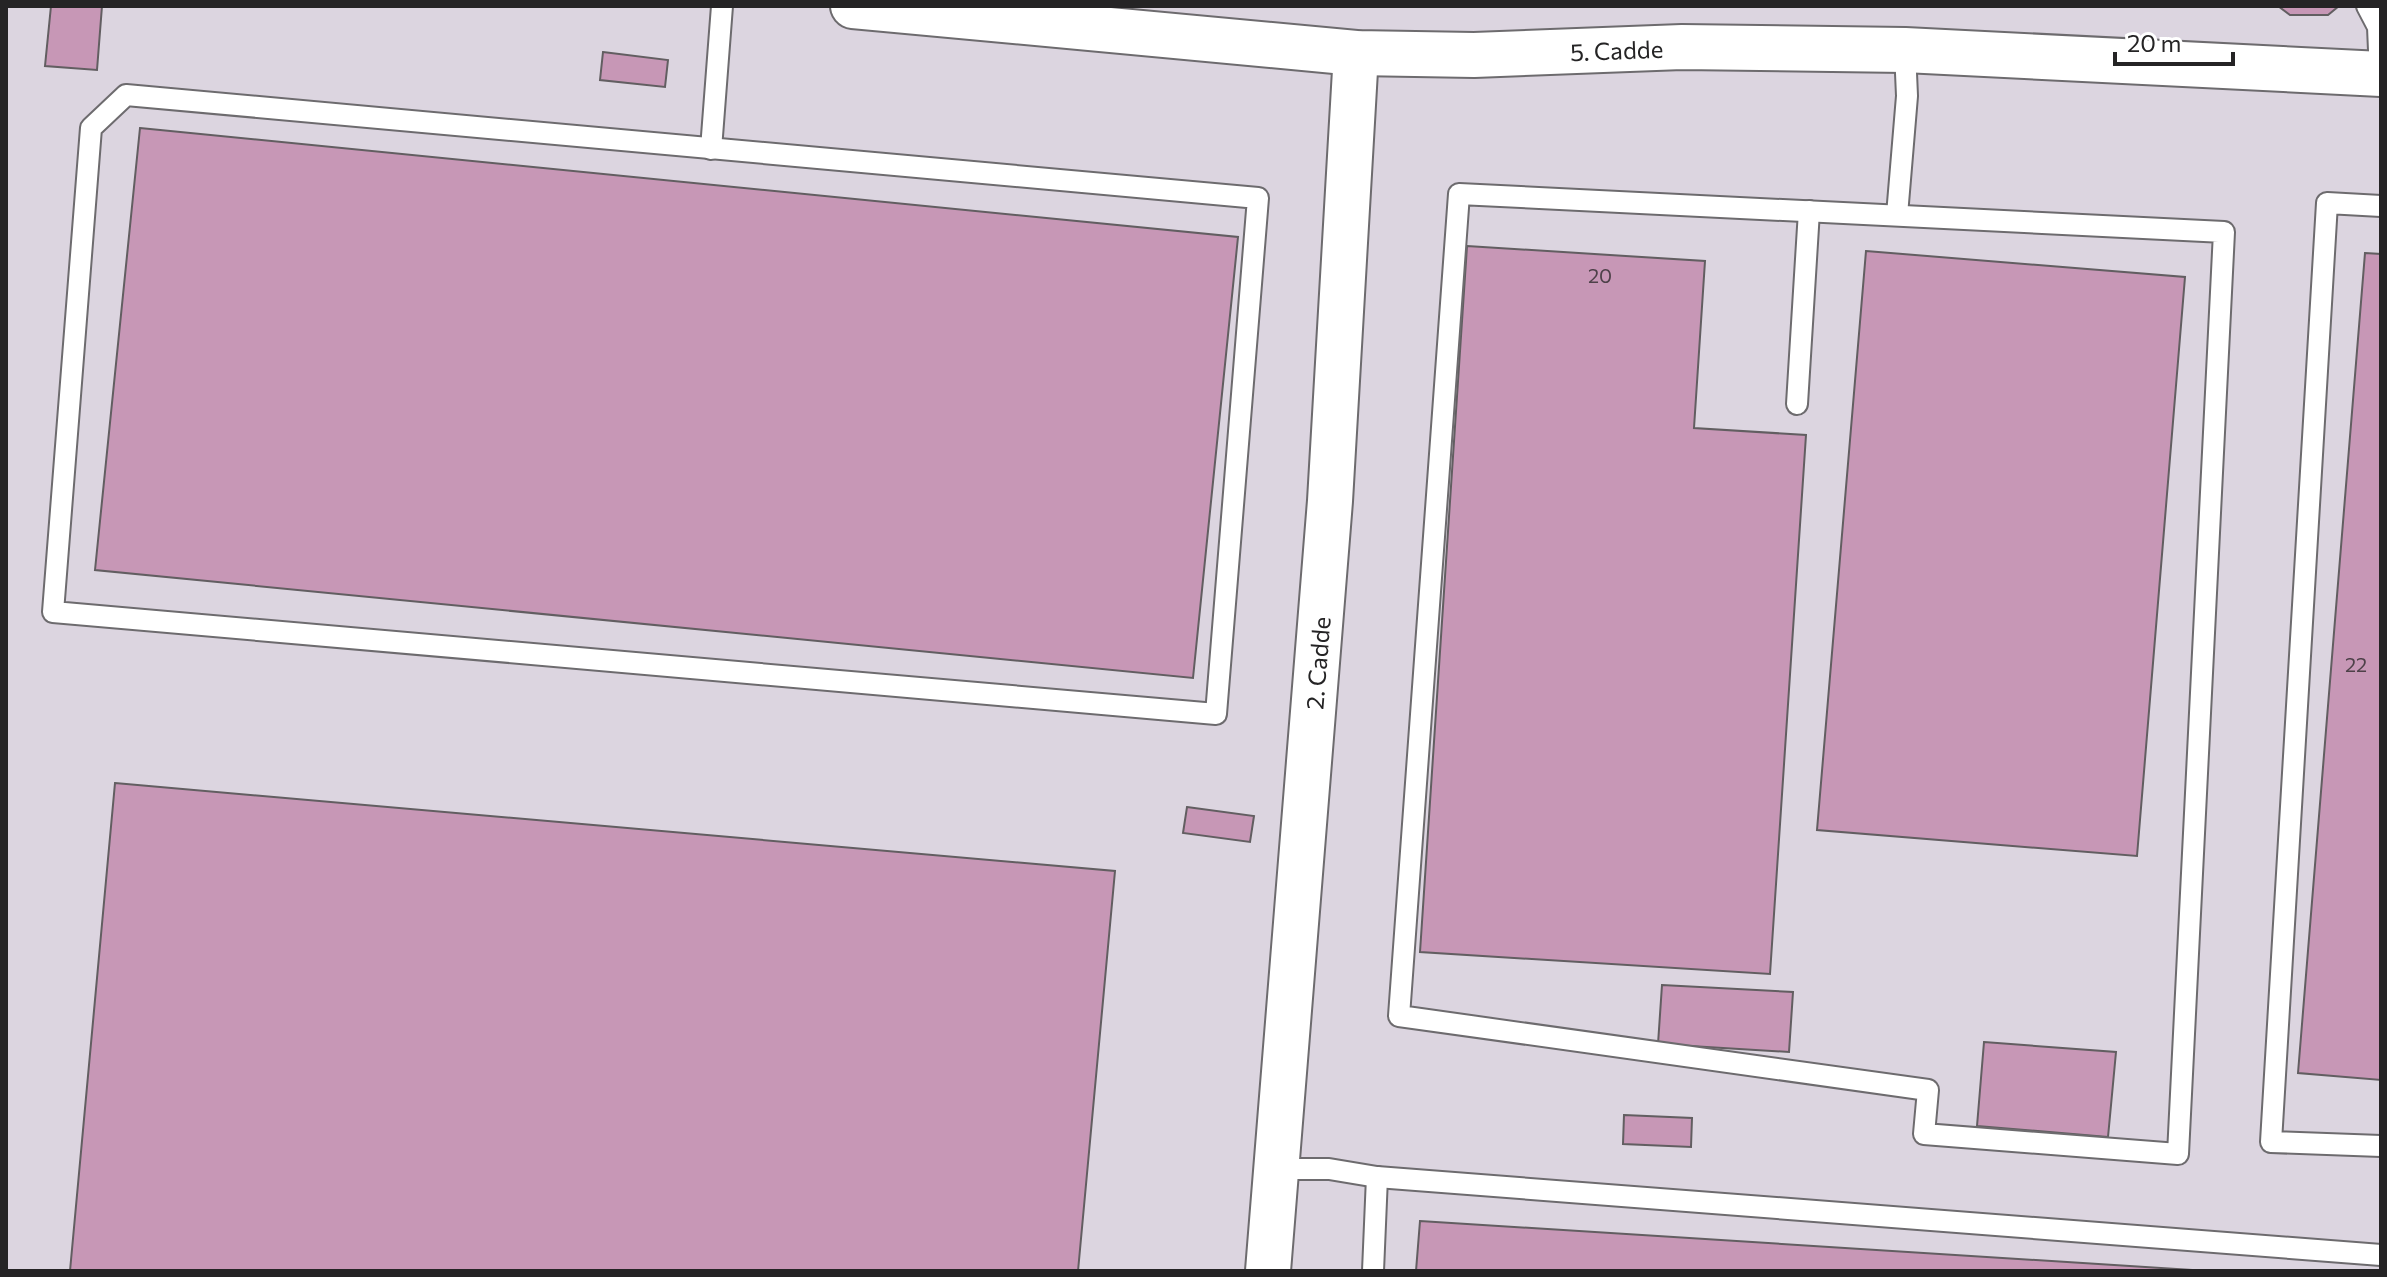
<svg xmlns="http://www.w3.org/2000/svg" width="2387" height="1277" viewBox="0 0 2387 1277" font-family="Commissioner,sans-serif">
<style>
.built{fill:#dcd5e0}
.building{fill:#c797b6;stroke:#625e61;stroke-width:2}
.lines{fill:none;stroke-linecap:round;stroke-linejoin:round}
.lane-casing{stroke:#6d6b6e;stroke-width:24}
.secondary-casing{stroke:#6d6b6e;stroke-width:48}
.lane{stroke:#fff;stroke-width:20}
.secondary{stroke:#fff;stroke-width:44}
.labels{text-anchor:middle;dominant-baseline:central;stroke-width:7;stroke-linejoin:round;paint-order:stroke}
.number-label{font-size:20px;fill:#4e4149}
.street-label{font-size:24px;fill:#252425;stroke:#fff}
</style>
<rect width="100%" height="100%" fill="#e5e2e7"/>
<rect class="built" x="6" y="6" width="2375" height="1265"/>
<g class="building">
<polygon points="51,6 102,6 97,70 45,66"/>
<polygon points="2278,6 2339,6 2328,15 2290,15"/>
<polygon points="603,52 668,60 665,87 600,80"/>
<polygon points="140,128 1238,237 1193,678 95,570"/>
<polygon points="1467,246 1705,261 1694,428 1806,435 1770,974 1420,952"/>
<polygon points="1866,251 2185,277 2137,856 1817,830"/>
<polygon points="2365,253 2381,254 2381,1080 2298,1073"/>
<polygon points="115,783 1115,871 1078,1271 70,1271"/>
<polygon points="1187,807 1254,816 1250,842 1183,833"/>
<polygon points="1662,985 1793,992 1789,1052 1658,1044"/>
<polygon points="1984,1042 2116,1052 2108,1137 1977,1126"/>
<polygon points="1624,1115 1692,1118 1691,1147 1623,1144"/>
<polygon points="1420,1221 2208,1271 1416,1271"/>
</g>
<g class="lines">
<defs>
<g id="lane">
<polyline points="2367,6 2378,27 2380,74"/>
<polygon points="126,95 1258,198 1216,714 53,612 91,128"/>
<polyline points="711,149 722,6"/>
<polygon points="1459,194 2224,232 2178,1154 1924,1134 1928,1090 1399,1016"/>
<polyline points="2381,206 2327,203 2271,1142 2381,1146"/>
<polyline points="1897,215 1907,96 1905,50"/>
<polyline points="1797,404 1809,211"/>
<polyline points="1276,1169 1329,1169 1377,1177 2381,1255"/>
<polyline points="1373,1271 1377,1177"/>
</g>
<g id="secondary">
<path id="s1" d="M853 6 1356 53 1474 55 1682 47 1905 50 2381 74"/>
<path id="s2" d="M1268 1271 1330 501 1356 53"/>
</g>
</defs>
<use href="#lane" class="lane-casing"/>
<use href="#secondary" class="secondary-casing"/>
<use href="#lane" class="lane"/>
<use href="#secondary" class="secondary"/>
</g>
<g class="labels">
<g class="number-label">
<text x="1600" y="275">20</text>
<text x="2356" y="664">22</text>
</g>
<g class="street-label">
<text stroke="none"><textPath href="#s1" startOffset="766">5. Cadde</textPath></text>
<text stroke="none"><textPath href="#s2" startOffset="610">2. Cadde</textPath></text>
</g>
</g>
<rect width="2387" height="1277" fill="none" stroke="#252425" stroke-width="16"/>
<path d="M2115 52v12h118v-12" fill="none" stroke="#252425" stroke-width="4"/>
<text x="2127" y="52" font-size="24" fill="#252425" stroke="#ffffff" stroke-width="6" paint-order="stroke">20 m</text>
</svg>
